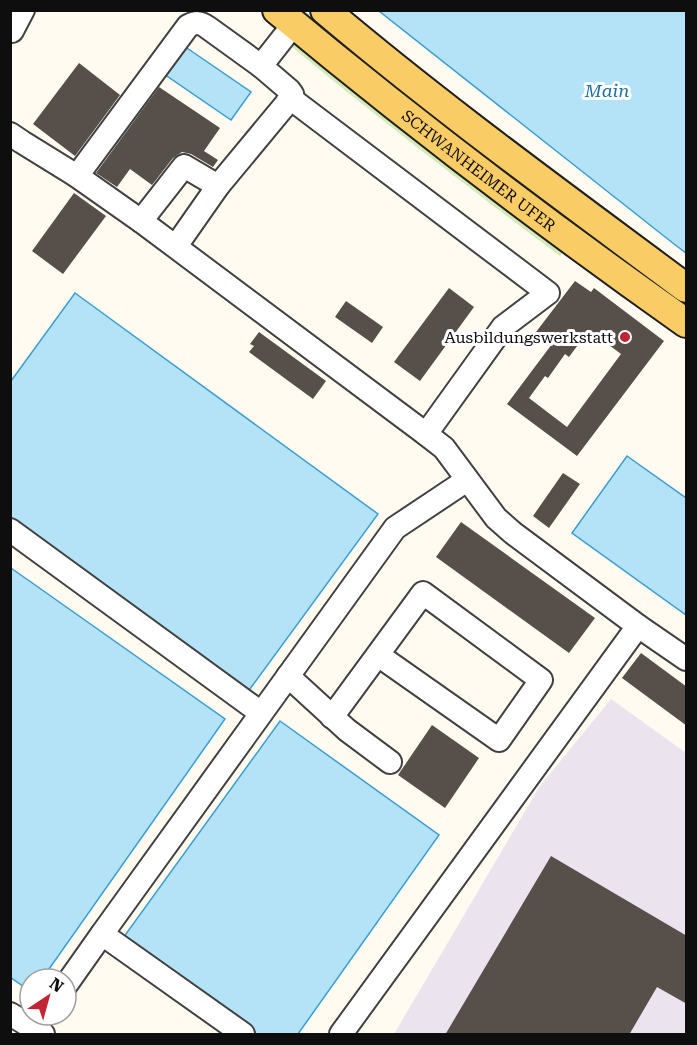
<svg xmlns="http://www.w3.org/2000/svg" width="697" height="1045" viewBox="0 0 697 1045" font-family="'Roboto Serif',serif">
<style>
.industrial{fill:#ebe3ed}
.green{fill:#d5eab9}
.water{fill:#b4e2f7;stroke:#3a9dcf;stroke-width:1.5}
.building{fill:#574f4a;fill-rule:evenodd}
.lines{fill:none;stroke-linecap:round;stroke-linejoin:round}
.minor-casing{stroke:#414141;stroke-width:26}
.major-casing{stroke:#1f1f1f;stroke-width:32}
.minor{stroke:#fff;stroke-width:22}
.major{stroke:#facc65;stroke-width:28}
.poi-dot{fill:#c02435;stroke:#fff;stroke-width:2}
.labels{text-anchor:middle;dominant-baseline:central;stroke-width:6;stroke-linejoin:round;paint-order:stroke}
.street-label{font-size:16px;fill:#0e0e0e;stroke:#fff}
.poi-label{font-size:16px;fill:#0e0e0e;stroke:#fff;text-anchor:end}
.water-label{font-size:18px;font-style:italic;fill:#166ea2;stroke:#fff}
</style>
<rect width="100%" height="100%" fill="#fffbf0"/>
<polygon class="industrial" points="611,699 686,753 686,1034 394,1034 540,786"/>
<g class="green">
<path d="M299 11H305L408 93 686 301V307C554 212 425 114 299 11Z"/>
<path d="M294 44 562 253 560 256C469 188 379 119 292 47Z"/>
</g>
<g class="water">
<polygon points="379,11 686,11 686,253 674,244"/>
<polygon points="184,46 251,92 231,120 164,74"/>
<polygon points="75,293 378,514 247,693 11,521 11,381"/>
<polygon points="627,456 686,498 686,615 572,533"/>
<polygon points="11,568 225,719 42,979 30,979 30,991 10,977"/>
<polygon points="280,721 439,835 298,1034 256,1034 123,938"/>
</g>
<g class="building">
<polygon points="79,63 120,95 75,156 33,124"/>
<polygon points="159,87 220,128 204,151 218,160 213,167 191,154 182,152 173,158 152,185 130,169 117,187 96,173"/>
<polygon points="74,193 106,216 63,274 32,251"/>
<path d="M575 281 591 292 594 288 664 341 577 456 507 404 552 344 536 332ZM589 330 621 354 567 427 529 398 545 376 548 378 565 354 569 357Z"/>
<polygon points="449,288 474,307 420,381 394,362"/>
<polygon points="346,301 383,327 372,343 335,317"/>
<polygon points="259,332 326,381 313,399 249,352 254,346 250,344"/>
<polygon points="563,473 580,484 549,528 533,516"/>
<polygon points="461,522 595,618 569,653 436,557"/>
<polygon points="641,653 687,687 687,726 622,678"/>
<polygon points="432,725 479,758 445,808 398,775"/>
<polygon points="551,856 687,936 687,1004 657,987 629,1035 445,1035"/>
</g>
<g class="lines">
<defs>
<g id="minor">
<polyline points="10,30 12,31 23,10"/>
<polyline points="261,66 294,24"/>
<polyline points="290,98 548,293 503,327 426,434"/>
<polyline points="10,134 22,142 77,176 141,221 426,434 444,448 496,518 513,533 638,626 686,659"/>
<path d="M77 176 188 26C196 22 200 22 207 27L261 66 289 90 292 94 286 104 218 186 176 246"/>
<polyline points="141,221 184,166 218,186"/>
<polyline points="10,530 261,713"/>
<polyline points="288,676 347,730 390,762"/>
<polyline points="332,717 423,593 541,680 499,740 378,655"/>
<polyline points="66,985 102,934"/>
<polyline points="10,1014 43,1034"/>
<polyline points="243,1034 102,934 395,528 467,480"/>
<polyline points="341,1034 638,626"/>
</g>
<g id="major">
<path id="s1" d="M277 10C409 120 546 224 686 323"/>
<path d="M325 10C441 108 564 197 686 288"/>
</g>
</defs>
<use href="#minor" class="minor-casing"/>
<use href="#major" class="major-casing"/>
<use href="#minor" class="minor"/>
<use href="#major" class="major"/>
</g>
<circle class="poi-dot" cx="625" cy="337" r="6"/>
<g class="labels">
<g class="street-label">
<text stroke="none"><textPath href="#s1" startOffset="258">SCHWANHEIMER UFER</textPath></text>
</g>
<g class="poi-label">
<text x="613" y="337">Ausbildungswerkstatt</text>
</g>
<g class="water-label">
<text x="607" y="90">Main</text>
</g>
</g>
<rect width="697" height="1045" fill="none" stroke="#0e0e0e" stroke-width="24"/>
<g transform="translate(48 997) rotate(36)"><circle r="28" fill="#ffffff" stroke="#9f9f9f" stroke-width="1.5"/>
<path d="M0-4.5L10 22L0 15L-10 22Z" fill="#c02435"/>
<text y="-9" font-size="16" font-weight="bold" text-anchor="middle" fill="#0e0e0e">N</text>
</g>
</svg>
